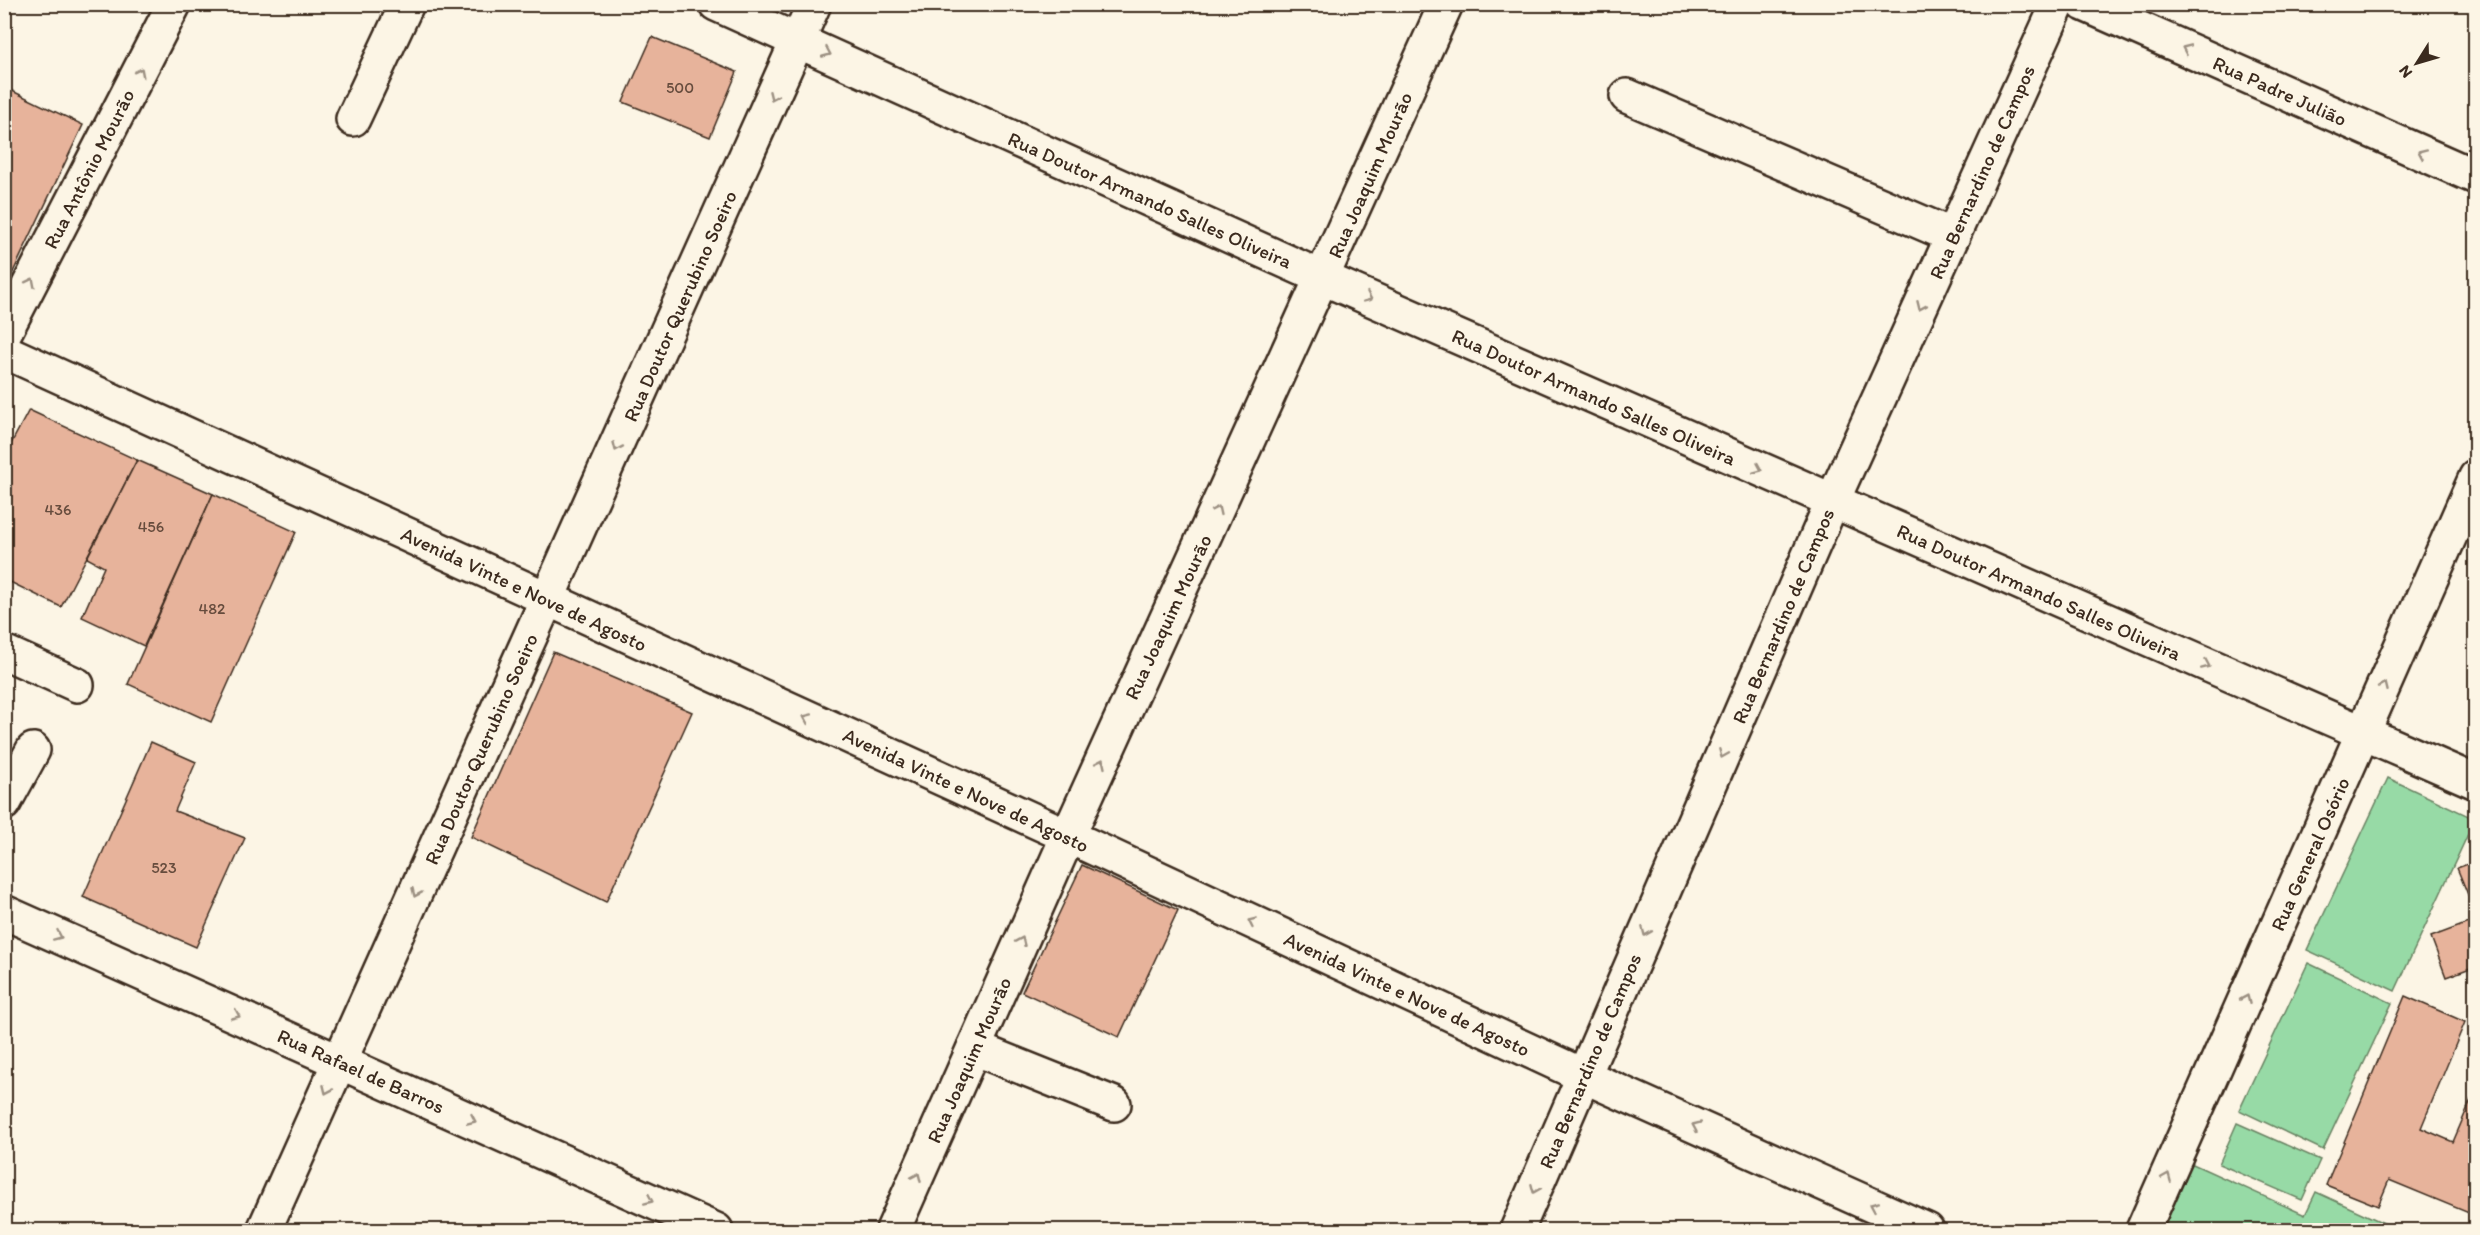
<svg xmlns="http://www.w3.org/2000/svg" width="2480" height="1235" viewBox="0 0 2480 1235" font-family="Itim,sans-serif">
<style>
.green{fill:#97daa6;stroke:#698262;stroke-width:1.5}
.building{fill:#e7b39b;stroke:#3b2a1e;stroke-width:1.5}
.lines{fill:none;stroke-linecap:round;stroke-linejoin:round}
.minor-casing{stroke:#3b2a1e;stroke-width:38}
.minor{stroke:#fcf5e5;stroke-width:33}
.oneway{stroke:#9c9082}
.labels{text-anchor:middle;dominant-baseline:central;stroke-width:4.5;stroke-linejoin:round;paint-order:stroke}
.number-label{font-size:16px;fill:#664c3d}
.street-label{font-size:20px;fill:#3b2a1e;stroke:#fcf5e5}
</style>
<rect width="100%" height="100%" fill="#fcf5e5"/>
<filter id="ink" filterUnits="userSpaceOnUse"><feTurbulence type="fractalNoise" baseFrequency=".0167" numOctaves="2"/><feDisplacementMap in="SourceGraphic" scale="12" xChannelSelector="R" yChannelSelector="G"/><feConvolveMatrix kernelMatrix="1 2 1 2 8 2 1 2 1" color-interpolation-filters="sRGB"/></filter>
<g filter="url(#ink)">
<g class="green">
<polygon points="2388,778 2475,819 2395,991 2307,950"/>
<polygon points="2308,963 2392,1003 2323,1150 2239,1110"/>
<polygon points="2237,1123 2320,1160 2302,1200 2219,1164"/>
<polygon points="2184,1160 2305,1215 2316,1192 2399,1230 2152,1230"/>
</g>
<g class="building">
<polygon points="652,37 737,72 710,137 623,102"/>
<polygon points="4,87 83,125 4,291"/>
<polygon points="29,410 137,460 61,607 4,579 4,457"/>
<polygon points="137,460 213,494 144,646 82,617 104,567 87,558"/>
<polygon points="213,494 296,532 211,722 128,684"/>
<polygon points="553,652 692,712 606,902 471,837"/>
<polygon points="151,742 196,762 175,811 245,838 196,947 83,897"/>
<polygon points="2476,861 2476,914 2457,868"/>
<polygon points="1082,865 1178,910 1119,1037 1022,992"/>
<polygon points="2476,920 2476,966 2446,977 2431,937"/>
<polygon points="2405,996 2465,1022 2421,1128 2453,1142 2476,1088 2476,1216 2389,1180 2378,1206 2326,1185"/>
</g>
<g class="lines">
<defs>
<g id="minor">
<polyline points="716,4 1323,278 2476,782"/>
<polyline points="2084,4 2476,177"/>
<polyline points="1627,96 1953,236"/>
<polyline points="353,119 407,4"/>
<polyline points="4,334 174,4"/>
<polyline points="4,351 1068,836 1584,1076 1927,1230"/>
<polyline points="4,652 77,685"/>
<polyline points="4,803 33,750"/>
<polyline points="4,912 716,1230"/>
<polyline points="974,1048 1114,1104"/>
<polyline points="264,1230 814,4"/>
<polyline points="893,1230 1068,836 1446,4"/>
<polyline points="1517,1230 1832,502 2058,4"/>
<polyline points="2143,1230 2476,477"/>
</g>
</defs>
<use href="#minor" class="minor-casing"/>
<use href="#minor" class="minor"/>
</g>
<defs><path id="oneway-chevron" d="M-2-3.5L2.5 0L-2 3.5" fill="none" stroke-width="1.6" stroke-linecap="round" stroke-linejoin="round" transform="scale(1.5)"/></defs>
<g class="oneway">
<use href="#oneway-chevron" transform="translate(2186 49) rotate(-156)"/>
<use href="#oneway-chevron" transform="translate(827 53) rotate(24)"/>
<use href="#oneway-chevron" transform="translate(140 72) rotate(-63)"/>
<use href="#oneway-chevron" transform="translate(773 96) rotate(114)"/>
<use href="#oneway-chevron" transform="translate(2422 153) rotate(-156)"/>
<use href="#oneway-chevron" transform="translate(31 282) rotate(-63)"/>
<use href="#oneway-chevron" transform="translate(1368 298) rotate(24)"/>
<use href="#oneway-chevron" transform="translate(1921 306) rotate(114)"/>
<use href="#oneway-chevron" transform="translate(617 447) rotate(114)"/>
<use href="#oneway-chevron" transform="translate(1758 469) rotate(24)"/>
<use href="#oneway-chevron" transform="translate(1217 510) rotate(-65)"/>
<use href="#oneway-chevron" transform="translate(2206 665) rotate(24)"/>
<use href="#oneway-chevron" transform="translate(2384 686) rotate(-66)"/>
<use href="#oneway-chevron" transform="translate(807 718) rotate(-156)"/>
<use href="#oneway-chevron" transform="translate(1723 754) rotate(113)"/>
<use href="#oneway-chevron" transform="translate(1101 763) rotate(-65)"/>
<use href="#oneway-chevron" transform="translate(416 893) rotate(114)"/>
<use href="#oneway-chevron" transform="translate(1252 922) rotate(-155)"/>
<use href="#oneway-chevron" transform="translate(1646 932) rotate(113)"/>
<use href="#oneway-chevron" transform="translate(58 936) rotate(24)"/>
<use href="#oneway-chevron" transform="translate(1021 941) rotate(-66)"/>
<use href="#oneway-chevron" transform="translate(2246 999) rotate(-66)"/>
<use href="#oneway-chevron" transform="translate(236 1015) rotate(24)"/>
<use href="#oneway-chevron" transform="translate(327 1090) rotate(114)"/>
<use href="#oneway-chevron" transform="translate(472 1120) rotate(24)"/>
<use href="#oneway-chevron" transform="translate(1696 1126) rotate(-156)"/>
<use href="#oneway-chevron" transform="translate(917 1177) rotate(-66)"/>
<use href="#oneway-chevron" transform="translate(2167 1177) rotate(-67)"/>
<use href="#oneway-chevron" transform="translate(1535 1189) rotate(113)"/>
<use href="#oneway-chevron" transform="translate(649 1200) rotate(24)"/>
<use href="#oneway-chevron" transform="translate(1874 1206) rotate(-156)"/>
</g>
</g>
<g class="labels">
<g class="number-label">
<text x="680" y="87">500</text>
<text x="58" y="509">436</text>
<text x="151" y="526">456</text>
<text x="212" y="608">482</text>
<text x="164" y="867">523</text>
</g>
<g class="street-label">
<text transform="translate(2280 91) rotate(24)">Rua Padre Julião</text>
<text transform="translate(89 169) rotate(-63)">Rua Antônio Mourão</text>
<text transform="translate(1982 172) rotate(-66)">Rua Bernardino de Campos</text>
<text transform="translate(1370 175) rotate(-66)">Rua Joaquim Mourão</text>
<text transform="translate(1150 200) rotate(24)">Rua Doutor Armando Salles Oliveira</text>
<text transform="translate(680 306) rotate(-66)">Rua Doutor Querubino Soeiro</text>
<text transform="translate(1594 397) rotate(24)">Rua Doutor Armando Salles Oliveira</text>
<text transform="translate(524 589) rotate(25)">Avenida Vinte e Nove de Agosto</text>
<text transform="translate(2039 592) rotate(24)">Rua Doutor Armando Salles Oliveira</text>
<text transform="translate(1783 616) rotate(-67)">Rua Bernardino de Campos</text>
<text transform="translate(1168 617) rotate(-65)">Rua Joaquim Mourão</text>
<text transform="translate(481 749) rotate(-66)">Rua Doutor Querubino Soeiro</text>
<text transform="translate(966 790) rotate(25)">Avenida Vinte e Nove de Agosto</text>
<text transform="translate(2310 854) rotate(-66)">Rua General Osório</text>
<text transform="translate(1407 994) rotate(25)">Avenida Vinte e Nove de Agosto</text>
<text transform="translate(969 1060) rotate(-66)">Rua Joaquim Mourão</text>
<text transform="translate(1590 1061) rotate(-67)">Rua Bernardino de Campos</text>
<text transform="translate(361 1071) rotate(24)">Rua Rafael de Barros</text>
</g>
</g>
<rect width="2480" height="1235" fill="none" stroke="#fcf5e5" stroke-width="24"/>
<rect x="12" y="12" width="2456" height="1211" fill="none" stroke="#3b2a1e" stroke-width="2" filter="url(#ink)"/>
<g transform="translate(2417 63) rotate(233)" stroke="#fcf5e5" stroke-width="4.5" paint-order="stroke">
<path d="M0-4.5L10 22L0 15L-10 22Z" fill="#3b2a1e"/>
<text y="-9" font-size="16" font-weight="bold" text-anchor="middle" fill="#3b2a1e">N</text>
</g>
</svg>
